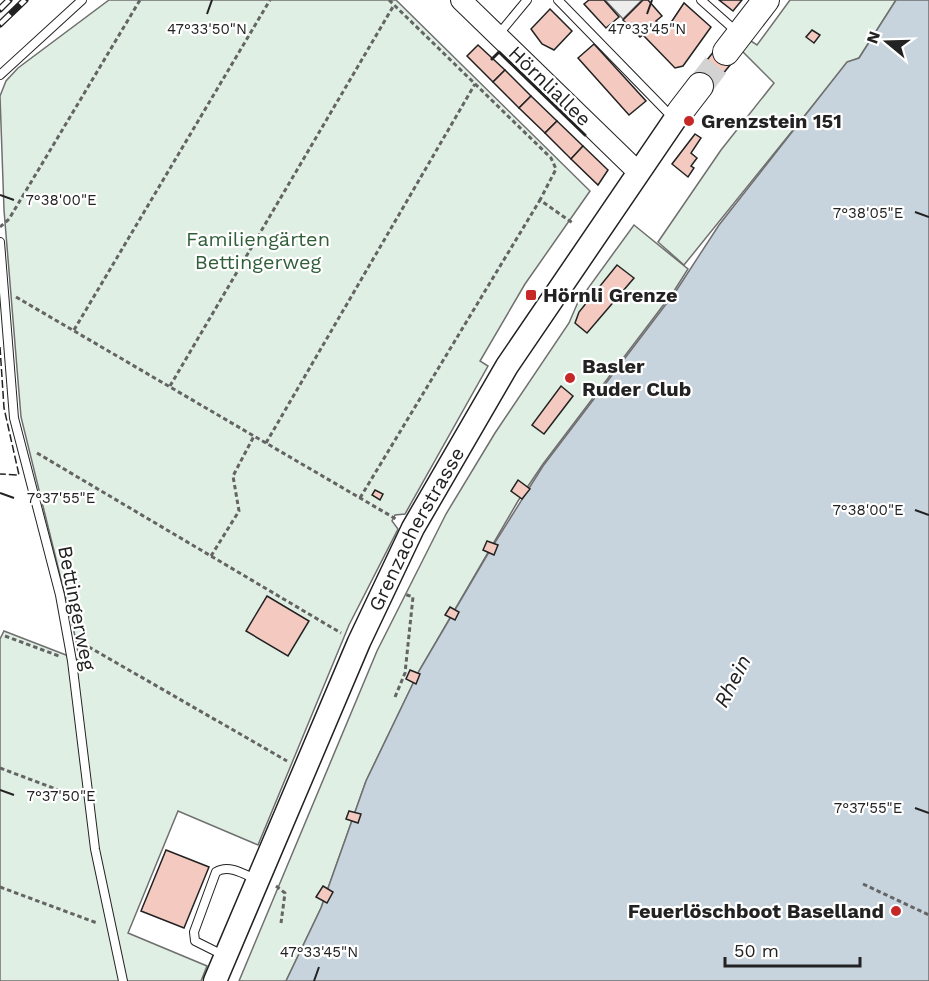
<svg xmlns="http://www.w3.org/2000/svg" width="929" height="981" viewBox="0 0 929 981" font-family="'Work Sans',sans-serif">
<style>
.green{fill:#e0efe3;stroke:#6f6f6f;stroke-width:1.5}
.parking{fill:#ededed;stroke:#6f6f6f;stroke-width:1.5}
.water{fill:#c7d3dd;stroke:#6f6f6f;stroke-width:1.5}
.building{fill:#f3c9c0;stroke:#222;stroke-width:1.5}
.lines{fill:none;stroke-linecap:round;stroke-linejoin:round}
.primary-tunnel{stroke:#d3d3d3;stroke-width:26;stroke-dasharray:26 13;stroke-linecap:butt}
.service-casing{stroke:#222;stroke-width:10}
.tertiary-casing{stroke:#222;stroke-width:22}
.secondary-casing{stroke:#222;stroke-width:25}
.primary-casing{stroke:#222;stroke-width:28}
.path{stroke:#646464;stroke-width:3;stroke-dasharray:4.5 3;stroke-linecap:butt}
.service{stroke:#fff;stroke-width:8}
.tertiary{stroke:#fff;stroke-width:20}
.secondary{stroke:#fff;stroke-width:22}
.primary{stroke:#fff;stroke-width:26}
.rail-casing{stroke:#222;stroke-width:7}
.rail{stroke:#fff;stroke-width:4.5;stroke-dasharray:14;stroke-linecap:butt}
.fence{stroke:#222;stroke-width:1.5;stroke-dasharray:8 3;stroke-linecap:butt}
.wall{stroke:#222;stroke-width:3}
.ticks{fill:none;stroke:#222;stroke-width:2}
.poi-dot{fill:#c62828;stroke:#fff;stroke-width:2}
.labels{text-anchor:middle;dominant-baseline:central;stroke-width:4.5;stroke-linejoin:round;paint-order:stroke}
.street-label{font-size:20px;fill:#222;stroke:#fff}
.poi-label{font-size:20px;font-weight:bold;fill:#222;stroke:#fff;text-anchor:start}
.park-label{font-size:20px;fill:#2f5e38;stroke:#fff}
.water-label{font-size:21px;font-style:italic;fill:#222;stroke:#fff}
.ticks-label{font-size:15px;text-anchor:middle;fill:#222;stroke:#fff;stroke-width:4.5;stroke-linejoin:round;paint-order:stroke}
</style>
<rect width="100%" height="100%" fill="#fff"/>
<g class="green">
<polygon points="109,0 396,0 590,191 525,284 480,361 488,366 405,514 395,515 392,521 398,529 349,625 258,845 178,811 128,933 207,966 201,981 0,981 0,639 4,631 79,660 76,640 21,417 4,210 0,96 6,81 18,68"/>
<polygon points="790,0 896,0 859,58 847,63 684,265 658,242 721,150 774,83 733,42 740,34 757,45"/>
<polygon points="634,225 688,269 674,291 543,464 518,501 419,671 366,781 321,908 286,981 239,981 377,651 446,514 495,433 569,323 578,302"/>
</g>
<polygon class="parking" points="605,0 642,0 623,19"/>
<polygon class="water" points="896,0 929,0 929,981 286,981 321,908 366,781 419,671 489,552 543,466 676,291 719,225 847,62 859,58"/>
<g class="building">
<polygon points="589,0 604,0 619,17 606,28 584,4"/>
<polygon points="643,0 648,0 662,16 656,21 666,30 684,3 711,27 683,66 675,68 643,35 640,37 623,20"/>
<polygon points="719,0 742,0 733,11"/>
<polygon points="550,9 572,31 554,50 542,44 531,29"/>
<polygon points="812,30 820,35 814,43 806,37"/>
<polygon points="594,44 646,101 629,115 578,58"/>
<polygon points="478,45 505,70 493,82 467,56"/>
<polygon points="718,46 735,59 708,92 692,79"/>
<polygon points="505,70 531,96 519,108 493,82"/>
<polygon points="531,96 557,121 545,133 519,108"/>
<polygon points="557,121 583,146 571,159 545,133"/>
<polygon points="695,134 701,138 691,153 697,158 691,166 694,168 688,177 672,164"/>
<polygon points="583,146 608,170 598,185 571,159"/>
<polygon points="617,265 634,278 587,333 575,323 579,312"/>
<polygon points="561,386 573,396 544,434 532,425"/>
<polygon points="518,480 530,489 522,499 511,491"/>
<polygon points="375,490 383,494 380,500 372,495"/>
<polygon points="487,541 498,545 494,555 483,550"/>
<polygon points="267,596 309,621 288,656 246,631"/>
<polygon points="450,607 459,612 455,620 445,615"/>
<polygon points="410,670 420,674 416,684 406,679"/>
<polygon points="349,811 361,814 358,823 346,819"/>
<polygon points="166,850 209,867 184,928 141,911"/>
<polygon points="323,886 333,892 327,903 316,897"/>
</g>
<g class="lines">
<polyline class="primary-tunnel" points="700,86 726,52"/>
<defs>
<g id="service">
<polyline points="558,0 674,119"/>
<polyline points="701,0 737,32"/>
<polyline points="498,35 527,0"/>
<polyline points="0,75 82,0"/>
<polyline points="0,242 14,418 60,595 72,661 95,849 123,981"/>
<path d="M225 956 195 941 194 932 216 872C229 864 244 874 257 880"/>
</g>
<polyline id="tertiary" points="461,0 638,172"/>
<g id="secondary">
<path id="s1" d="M215 981 359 642 413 528 507 366 680 112"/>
</g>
<g id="primary">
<polyline points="726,52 766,0"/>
<polyline points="680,112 700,86"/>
</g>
</defs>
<use href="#service" class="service-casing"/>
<use href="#tertiary" class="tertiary-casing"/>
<use href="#secondary" class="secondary-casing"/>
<use href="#primary" class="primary-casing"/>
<g class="path">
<polyline points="389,0 551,158 556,169 540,200 574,224"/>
<polyline points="0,227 9,219 140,0"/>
<polyline points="16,297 396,519"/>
<polyline points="74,330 270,0"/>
<polyline points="170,386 394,5"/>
<polyline points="266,443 475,84"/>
<polyline points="37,453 341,633"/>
<polyline points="360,498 540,200"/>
<polyline points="211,556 239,511 233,476 254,436"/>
<polyline points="5,636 59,656"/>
<polyline points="82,643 287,761"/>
<polyline points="395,697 405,673 413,597 404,594"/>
<polyline points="0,768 77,797"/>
<polyline points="863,884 929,915"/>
<polyline points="276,886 285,893 281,923"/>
<polyline points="0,887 97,923"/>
</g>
<use href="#service" class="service"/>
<use href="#tertiary" class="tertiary"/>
<use href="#secondary" class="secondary"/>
<use href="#primary" class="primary"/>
<defs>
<g id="rail">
<polyline points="0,9 9,0"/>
<polyline points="0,24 25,0"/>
</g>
</defs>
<use href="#rail" class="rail-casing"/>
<use href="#rail" class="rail"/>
<polyline class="fence" points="0,347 4,408 19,475 0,474"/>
<polyline class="wall" points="492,59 499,52 585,135"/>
</g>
<path class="ticks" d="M207 14 212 0M647 14 652 0M0 195 14 200M915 212 929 217M0 493 14 498M915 510 929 515M0 790 14 795M915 808 929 813M314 981 319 967"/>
<g class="poi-dot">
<circle cx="689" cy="121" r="6"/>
<rect x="525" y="289" width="12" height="12" rx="3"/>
<circle cx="570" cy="378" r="6"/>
<circle cx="896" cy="911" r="6"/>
</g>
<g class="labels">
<g class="street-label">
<text transform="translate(550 86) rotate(44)">Hörnliallee</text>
<text stroke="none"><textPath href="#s1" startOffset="495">Grenzacherstrasse</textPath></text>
<text transform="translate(77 608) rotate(79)">Bettingerweg</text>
</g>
<g class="poi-label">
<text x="701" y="121">Grenzstein 151</text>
<text x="543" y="295">Hörnli Grenze</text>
<text x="582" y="366">Basler<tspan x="582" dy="23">Ruder Club</tspan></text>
<text x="884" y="911" text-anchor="end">Feuerlöschboot Baselland</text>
</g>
<g class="park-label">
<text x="258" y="239">Familiengärten<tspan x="258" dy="23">Bettingerweg</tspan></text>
</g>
<g class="water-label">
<text transform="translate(732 681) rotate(-63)">Rhein</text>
</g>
</g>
<g class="ticks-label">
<text x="207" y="34">47°33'50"N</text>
<text x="647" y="34">47°33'45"N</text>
<text x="61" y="205">7°38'00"E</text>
<text x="868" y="218">7°38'05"E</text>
<text x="61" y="503">7°37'55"E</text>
<text x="868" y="515">7°38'00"E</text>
<text x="61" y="801">7°37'50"E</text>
<text x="868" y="813">7°37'55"E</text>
<text x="319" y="957">47°33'45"N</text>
</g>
<g transform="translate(887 42) rotate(289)" stroke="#ffffff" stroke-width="4.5" paint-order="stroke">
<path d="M0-4.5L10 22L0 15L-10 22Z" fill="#222222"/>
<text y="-9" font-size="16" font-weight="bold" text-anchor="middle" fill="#222222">N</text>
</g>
<path d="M725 957v9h135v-9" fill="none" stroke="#222222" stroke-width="3"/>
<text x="734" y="957" font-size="18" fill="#222222" stroke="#ffffff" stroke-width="4.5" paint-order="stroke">50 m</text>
</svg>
